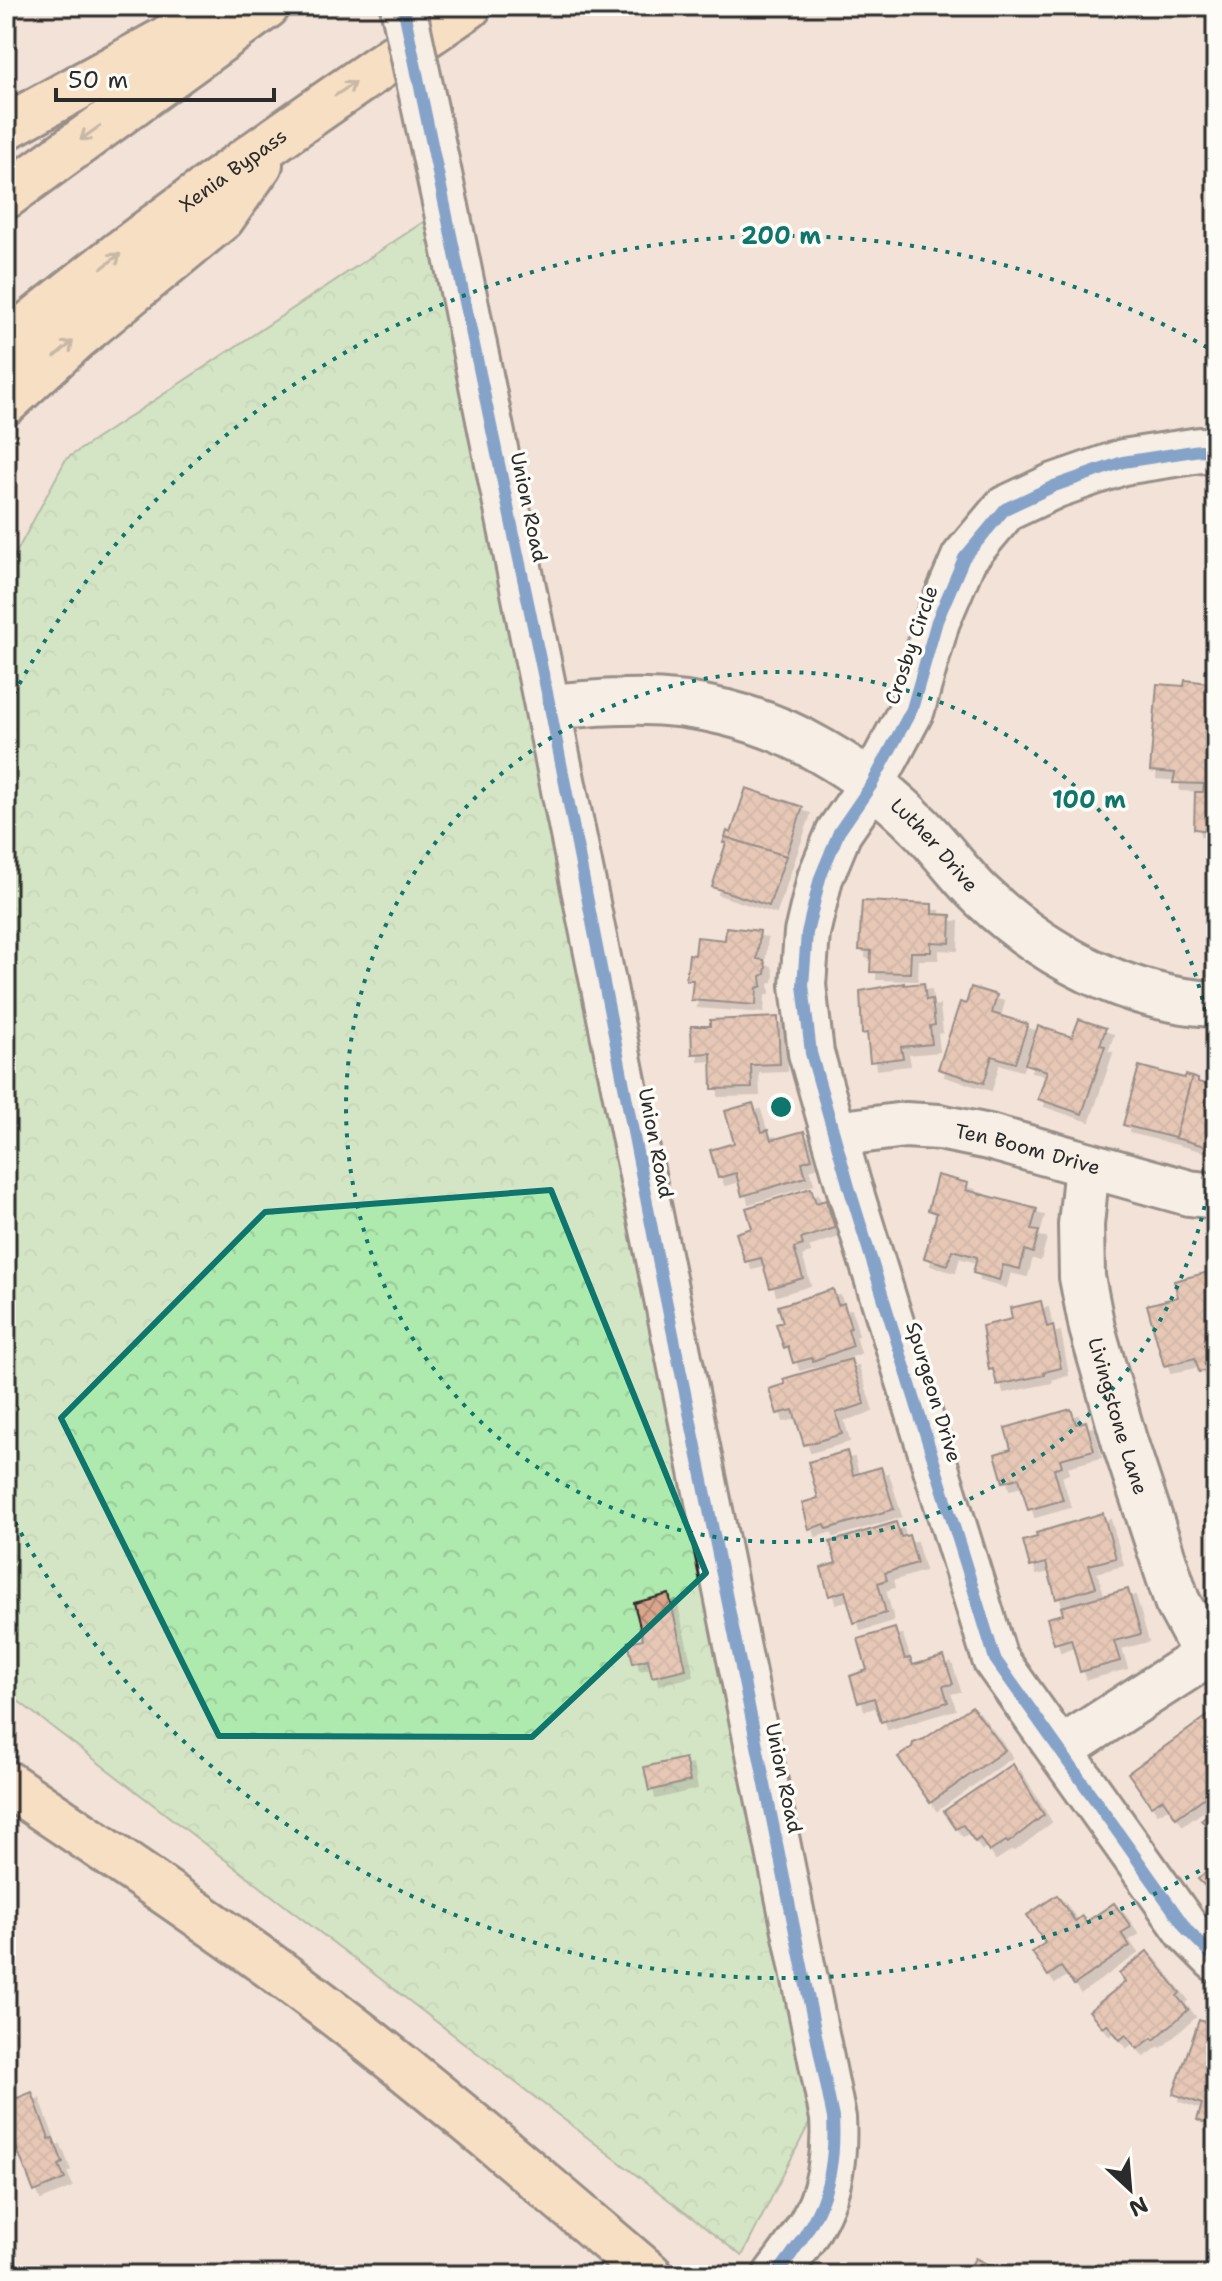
<svg xmlns="http://www.w3.org/2000/svg" width="1222" height="2281" viewBox="0 0 1222 2281" font-family="'Shantell Sans',sans-serif">
<style>
.forest{fill:url(#forest-crowns);stroke:#6c8a6c;stroke-width:2}
.building{fill:url(#building-cross-hatch);stroke:#2b2b2b;stroke-width:2;filter:url(#shadow)}
.lines{fill:none;stroke-linecap:round;stroke-linejoin:round}
.minor-casing{stroke:#2b2b2b;stroke-width:50}
.major-casing{stroke:#2b2b2b;stroke-width:50}
.highway-casing{stroke:#2b2b2b;stroke-width:50}
.minor{stroke:#fdfcf7;stroke-width:44}
.major{stroke:#fcdcac;stroke-width:44}
.highway{stroke:#fcdcac;stroke-width:44}
.minor-bridge-casing{stroke:#2b2b2b;stroke-width:50;stroke-linecap:butt}
.minor-bridge{stroke:#fdfcf7;stroke-width:44}
.cycleway-casing{stroke:#fdfcf7;stroke-width:17}
.cycleway{stroke:#0057b8;stroke-width:12}
.oneway{stroke:#94846c}
.marked{fill:none;stroke:#0f766e;stroke-width:6;stroke-linejoin:round}
.ring{fill:none;stroke:#0f766e;stroke-width:4;stroke-dasharray:4 8}
.labels{text-anchor:middle;dominant-baseline:central;stroke-width:7;stroke-linejoin:round;paint-order:stroke}
.street-label{font-size:20px;fill:#2b2b2b;stroke:#fdfcf7}
.centre{fill:#0f766e;stroke:#fdfcf7;stroke-width:4}
.ring-label{font-size:24px;text-anchor:middle;font-weight:bold;fill:#0f766e;stroke:#fdfcf7;stroke-width:7;stroke-linejoin:round;paint-order:stroke}
</style>
<defs>
<pattern id="forest-crowns" width="20" height="18" patternUnits="userSpaceOnUse" patternTransform="scale(2)"><rect width="20" height="18" fill="#aee9ae"/><path d="M2 6a3 3 0 1 1 6 0M12 15a3 3 0 1 1 6 0" fill="none" stroke="#96c896"/></pattern>
<pattern id="building-cross-hatch" width="8" height="8" patternUnits="userSpaceOnUse" patternTransform="scale(2)"><rect width="8" height="8" fill="#d9a68c"/><path d="M0 0l8 8M0 8l8-8" fill="none" stroke="#b08773"/></pattern>
<filter id="shadow"><feDropShadow dx="7" dy="7" stdDeviation="0" flood-color="#0004"/></filter>
</defs>
<rect width="100%" height="100%" fill="#f2e2d7"/>
<filter id="ink" filterUnits="userSpaceOnUse"><feTurbulence type="fractalNoise" baseFrequency=".0125" numOctaves="2"/><feDisplacementMap in="SourceGraphic" scale="16" xChannelSelector="R" yChannelSelector="G"/><feConvolveMatrix kernelMatrix="1 2 1 2 8 2 1 2 1" color-interpolation-filters="sRGB"/></filter>
<g filter="url(#ink)">
<polygon class="forest" points="446,207 827,2088 742,2256 9,1694 6,1675 6,572 66,459"/>
<g class="building">
<polygon points="1185,680 1216,684 1216,832 1194,829 1195,792 1203,792 1204,784 1173,783 1175,773 1150,771 1157,684 1184,686"/>
<polygon points="746,788 803,807 786,856 725,837 727,831 731,833"/>
<polygon points="725,837 786,856 769,906 712,887 726,843 723,843"/>
<polygon points="862,901 932,904 932,914 951,915 950,943 931,942 931,952 911,952 910,973 870,972 871,951 859,950"/>
<polygon points="726,927 760,931 757,959 764,960 766,967 765,974 761,976 762,986 757,988 756,1005 691,1000 693,980 686,980 689,954 695,955 697,937 725,940"/>
<polygon points="904,983 904,985 924,983 926,1000 932,999 935,1025 930,1026 932,1044 901,1047 903,1058 870,1062 867,1033 862,1034 860,991"/>
<polygon points="971,987 997,995 992,1013 1028,1024 1015,1063 992,1056 984,1083 938,1069 960,1002 966,1004"/>
<polygon points="778,1017 780,1064 751,1065 752,1088 712,1089 711,1053 692,1054 691,1026 710,1026 710,1020"/>
<polygon points="1079,1019 1106,1028 1100,1045 1105,1046 1082,1114 1038,1099 1047,1071 1025,1064 1038,1026 1072,1037"/>
<polygon points="1139,1066 1184,1078 1186,1075 1192,1077 1175,1138 1123,1125"/>
<polygon points="1192,1077 1198,1079 1198,1082 1216,1087 1216,1149 1175,1138"/>
<polygon points="753,1103 762,1132 768,1130 771,1140 804,1131 812,1159 802,1162 806,1177 742,1196 736,1173 718,1178 710,1150 734,1143 725,1111"/>
<polygon points="937,1175 968,1183 966,1190 1037,1209 1031,1230 1039,1231 1033,1253 1025,1250 1020,1269 1003,1265 999,1280 973,1273 977,1257 952,1250 948,1265 924,1258 937,1213 928,1210"/>
<polygon points="811,1188 816,1203 826,1200 835,1228 801,1239 803,1245 794,1248 803,1278 770,1288 761,1258 745,1262 736,1233 752,1228 746,1208"/>
<polygon points="1216,1270 1216,1368 1199,1372 1195,1358 1164,1366 1147,1305 1178,1297 1174,1281"/>
<polygon points="833,1289 838,1305 844,1303 851,1328 848,1329 853,1346 813,1361 812,1358 793,1363 788,1346 784,1348 776,1324 783,1322 778,1306"/>
<polygon points="1041,1301 1047,1327 1053,1325 1061,1368 1044,1372 1045,1375 997,1385 993,1369 989,1370 982,1326 1012,1319 1010,1308"/>
<polygon points="851,1359 865,1404 836,1413 842,1434 804,1445 793,1410 777,1414 769,1389 785,1384 783,1379"/>
<polygon points="1071,1409 1076,1424 1086,1421 1094,1450 1060,1459 1062,1466 1054,1469 1063,1500 1028,1510 1019,1478 1003,1482 995,1454 1011,1449 1005,1428"/>
<polygon points="847,1451 853,1475 881,1467 894,1509 827,1529 825,1524 809,1529 802,1503 818,1498 808,1462"/>
<polygon points="1103,1513 1116,1558 1089,1565 1096,1587 1056,1599 1046,1563 1030,1567 1023,1541 1037,1537 1036,1533"/>
<polygon points="896,1522 901,1537 909,1535 917,1563 885,1573 887,1580 878,1583 886,1613 854,1623 845,1591 829,1596 821,1568 836,1563 830,1542"/>
<polygon points="1128,1589 1141,1634 1114,1641 1120,1661 1080,1672 1071,1639 1054,1644 1047,1618 1063,1614 1061,1607"/>
<polygon points="669,1594 686,1669 652,1677 648,1659 633,1663 628,1642 643,1639 634,1603"/>
<polygon points="895,1628 905,1659 910,1658 913,1665 944,1656 953,1684 943,1686 948,1702 881,1722 874,1698 858,1703 850,1676 867,1670 858,1639"/>
<polygon points="972,1706 1005,1750 930,1803 898,1757 912,1747 913,1743 924,1739"/>
<polygon points="1209,1715 1216,1725 1216,1789 1176,1818 1163,1799 1151,1806 1128,1773"/>
<polygon points="685,1758 690,1781 649,1791 644,1767"/>
<polygon points="1013,1764 1044,1815 1008,1843 1006,1841 989,1852 980,1838 975,1842 963,1825 956,1829 944,1811"/>
<polygon points="1216,1806 1216,1835 1201,1820"/>
<polygon points="1216,1862 1216,1897 1198,1879"/>
<polygon points="1057,1895 1075,1921 1082,1916 1086,1922 1114,1903 1131,1927 1121,1933 1130,1946 1074,1985 1061,1967 1048,1976 1032,1952 1045,1943 1027,1915"/>
<polygon points="1147,1951 1180,1993 1177,1996 1188,2010 1154,2040 1152,2038 1137,2049 1126,2035 1120,2040 1107,2024 1103,2028 1089,2011 1125,1982 1119,1974"/>
<polygon points="1199,2020 1216,2026 1216,2127 1197,2120 1202,2104 1173,2094"/>
<polygon points="32,2092 49,2139 53,2138 63,2163 59,2165 65,2179 34,2192 12,2136 14,2135 9,2123 15,2121 7,2102"/>
<polygon points="975,2258 1008,2275 966,2275"/>
</g>
<g class="lines">
<defs>
<g id="minor">
<path d="M446 207C578 843 701 1482 833 2118 837 2187 817 2223 776 2275"/>
<polyline points="1216,451 1200,450 1123,462 1054,486 1005,509 964,558 937,621 912,709 872,784 839,832 820,878 807,933 803,985 811,1053 849,1187 995,1659 1188,1931 1216,1959"/>
<path id="s1" d="M550 707C574 705 599 702 623 702 689 699 764 717 821 751 856 771 890 796 918 825 941 847 959 875 983 897 1044 955 1130 1001 1216 1004"/>
<path id="s2" d="M835 1134 905 1125 939 1127 989 1137 1189 1193 1216 1196"/>
<path id="s3" d="M1087 1165 1081 1225 1082 1277 1092 1328 1124 1440 1177 1601 1206 1655"/>
<polyline points="1060,1750 1216,1649"/>
</g>
<path id="major" d="M6 1783C126 1865 247 1945 362 2035 460 2112 555 2194 650 2275"/>
<g id="highway">
<polyline points="6,127 163,41 216,6"/>
<polyline points="6,196 267,6"/>
<path id="s4" d="M6 344C153 222 311 113 469 6"/>
<polyline points="6,402 76,338 222,218 260,164"/>
</g>
</defs>
<use href="#minor" class="minor-casing"/>
<use href="#major" class="major-casing"/>
<use href="#highway" class="highway-casing"/>
<use href="#minor" class="minor"/>
<use href="#major" class="major"/>
<use href="#highway" class="highway"/>
<defs>
<polyline id="minor-bridge" points="403,6 446,207"/>
</defs>
<use href="#minor-bridge" class="minor-bridge-casing"/>
<use href="#minor-bridge" class="minor-bridge"/>
<defs>
<g id="cycleway">
<path d="M403 6 550 707 662 1280 833 2118C837 2187 817 2223 776 2275"/>
<polyline points="1216,451 1200,450 1123,462 1054,486 1005,509 964,558 937,621 912,709 872,784 839,832 820,878 807,933 803,985 811,1053 849,1187 995,1659 1188,1931 1216,1959"/>
</g>
</defs>
<use href="#cycleway" class="cycleway-casing"/>
<use href="#cycleway" class="cycleway"/>
</g>
<defs><path id="oneway-shaft" d="M-6 0H5M1.5-3L5.5 0L1.5 3" fill="none" stroke-width="1.6" stroke-linecap="round" stroke-linejoin="round" transform="scale(2)"/></defs>
<g class="oneway">
<use href="#oneway-shaft" transform="translate(345 89) rotate(-34)"/>
<use href="#oneway-shaft" transform="translate(90 133) rotate(144)"/>
<use href="#oneway-shaft" transform="translate(111 261) rotate(-38)"/>
<use href="#oneway-shaft" transform="translate(64 349) rotate(-41)"/>
</g>
</g>
<path d="M0 0H1222V2281H0ZM551 1190 706 1573 532 1737 219 1736 61 1418 265 1212Z" fill="#f2e2d7" fill-opacity=".55" fill-rule="evenodd"/>
<path class="marked" d="M551 1190 706 1573 532 1737 219 1736 61 1418 265 1212Z"/>
<g class="ring">
<path d="M1216 1111A435 435 0 1 1 1216 1103"/>
<path d="M1210 1865A871 871 0 0 1 8 1509M8 705A871 871 0 0 1 1210 349"/>
</g>
<g class="labels">
<g class="street-label">
<text stroke="none"><textPath href="#s4" startOffset="286">Xenia Bypass</textPath></text>
<text transform="translate(529 507) rotate(78)">Union Road</text>
<text transform="translate(911 645) rotate(-71)">Crosby Circle</text>
<text stroke="none"><textPath href="#s1" startOffset="428">Luther Drive</textPath></text>
<text transform="translate(656 1143) rotate(79)">Union Road</text>
<text stroke="none"><textPath href="#s2" startOffset="196">Ten Boom Drive</textPath></text>
<text transform="translate(934 1392) rotate(73)">Spurgeon Drive</text>
<text stroke="none"><textPath href="#s3" startOffset="256">Livingstone Lane</textPath></text>
<text transform="translate(784 1778) rotate(78)">Union Road</text>
</g>
</g>
<circle cx="781" cy="1107" r="12" class="centre"/>
<g class="ring-label">
<text x="781" y="244">200 m</text>
<text x="1089" y="808">100 m</text>
</g>
<rect width="1222" height="2281" fill="none" stroke="#fdfcf7" stroke-width="32"/>
<rect x="16" y="16" width="1190" height="2249" fill="none" stroke="#2b2b2b" stroke-width="3" filter="url(#ink)"/>
<g transform="translate(1130 2189) rotate(154)" stroke="#fdfcf7" stroke-width="6" paint-order="stroke">
<path d="M0-6L14 30L0 20L-14 30Z" fill="#2b2b2b"/>
<text y="-12" font-size="22" font-weight="bold" text-anchor="middle" fill="#2b2b2b">N</text>
</g>
<path d="M56 88v12h218v-12" fill="none" stroke="#2b2b2b" stroke-width="4"/>
<text x="68" y="88" font-size="24" fill="#2b2b2b" stroke="#fdfcf7" stroke-width="6" paint-order="stroke">50 m</text>
</svg>
